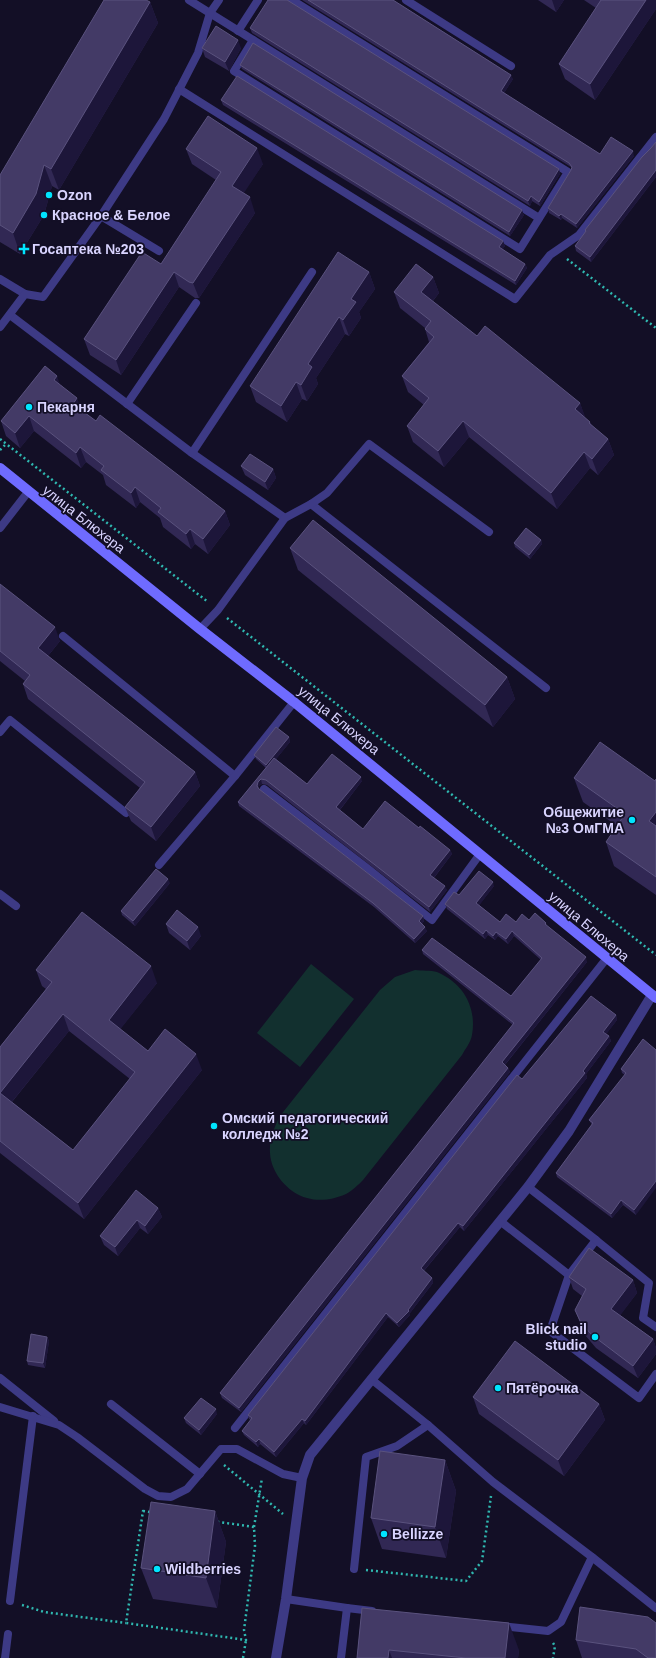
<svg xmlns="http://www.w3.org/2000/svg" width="656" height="1658" viewBox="0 0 656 1658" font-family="Arial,sans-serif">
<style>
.green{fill:#12302f}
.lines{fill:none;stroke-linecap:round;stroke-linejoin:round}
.path{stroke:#2fb8b0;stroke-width:2.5;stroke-dasharray:2 3;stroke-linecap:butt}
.lane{stroke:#3d3a85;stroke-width:8}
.street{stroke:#3d3a85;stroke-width:10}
.secondary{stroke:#6f6bff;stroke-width:10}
.wall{fill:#312854;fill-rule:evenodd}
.shaded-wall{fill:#1d163a}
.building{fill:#433a66;stroke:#5a527e;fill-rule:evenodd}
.poi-dot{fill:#00e5ff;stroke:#130f26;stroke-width:1.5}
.labels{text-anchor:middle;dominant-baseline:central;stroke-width:3.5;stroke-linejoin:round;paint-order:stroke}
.poi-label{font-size:14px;font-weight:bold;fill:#d9d4ff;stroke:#130f26;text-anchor:start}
.street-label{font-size:14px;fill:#d9d4ff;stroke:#130f26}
</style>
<rect width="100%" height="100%" fill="#130f26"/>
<g class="green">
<polygon points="311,964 354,999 300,1067 257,1033"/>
<path d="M415 970C422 971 431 970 437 972 463 983 477 1007 472 1035 471 1042 465 1049 462 1055L363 1180C358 1185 352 1191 346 1194 335 1199 320 1202 307 1198 288 1193 271 1173 270 1153 269 1139 274 1128 280 1116L380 990 395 977Z"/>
</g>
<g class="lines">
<g class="path">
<polyline points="567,259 656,328"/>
<polyline points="0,439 208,602"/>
<polyline points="0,450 6,444"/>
<polyline points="227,618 656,955"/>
<polyline points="224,1465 283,1514"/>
<polygon points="143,1511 254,1527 255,1546 244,1630 246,1640 126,1623"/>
<polyline points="254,1527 262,1478"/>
<polyline points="366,1570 466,1581 482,1561 491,1496"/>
<polyline points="22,1605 44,1612 126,1623"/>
<polyline points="553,1643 555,1646 553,1658"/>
<polyline points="243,1658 246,1640"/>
</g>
<g class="lane">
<polyline points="189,0 539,218"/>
<polyline points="406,0 511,66"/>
<polyline points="238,31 258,0"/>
<polyline points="253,40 234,71 520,249 568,172 292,0"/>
<polyline points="179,89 515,299 550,255 579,235 656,137"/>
<polyline points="101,216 159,251"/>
<polyline points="0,279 25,294"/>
<polyline points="10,315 192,453 285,518"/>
<polyline points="0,327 25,294 43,297 101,216 164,119 198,53 210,13 219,0"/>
<polyline points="127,404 196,303"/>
<polyline points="192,453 312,272"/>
<polyline points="311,504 546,688"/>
<polyline points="0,528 28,492"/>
<polyline points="200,629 218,610 285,518 311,504 327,493 369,444 489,532"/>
<polyline points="63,636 235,776"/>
<polyline points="0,732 10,720 126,813"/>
<polyline points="264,789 367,868 432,920 480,854"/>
<polyline points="159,865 235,776 294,702"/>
<polyline points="0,894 16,906"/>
<polyline points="500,1221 569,1275 596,1240 528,1187"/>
<polyline points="596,1240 649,1283 643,1318 656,1327"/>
<polyline points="569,1275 550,1331 639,1398 656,1374"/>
<polyline points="0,1378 54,1421"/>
<polyline points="371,1379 428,1425 493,1482 592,1557 656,1608"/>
<polyline points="111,1404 200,1474"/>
<polyline points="0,1407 59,1425 77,1437 145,1489 158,1496 171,1497 187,1489 221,1449 237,1449 283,1474 302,1478"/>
<polyline points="235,1428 607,958"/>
<polyline points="354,1569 366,1457 397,1446 428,1425"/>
<polyline points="286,1599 347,1608"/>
<polyline points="10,1601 33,1416"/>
<polyline points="501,1626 548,1631 561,1622 592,1557"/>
<polyline points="5,1658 8,1634"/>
<polyline points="341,1658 347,1608 372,1611"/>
</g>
<polyline class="street" points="276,1658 286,1599 302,1478 310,1455 528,1187 569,1131 652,995"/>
<polyline class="secondary" points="0,468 200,629 294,702 656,998"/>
</g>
<g class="wall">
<polygon points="302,0 393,0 513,79 504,93 600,154 634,156 577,228 562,218 561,220 549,213 548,208 571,170 572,168 571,167"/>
<polygon points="538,0 564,0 556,12"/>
<polygon points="584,0 656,0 656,9 595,100 565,79 559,64 596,8"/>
<polygon points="150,2 158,23 59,190 52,186 44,215 20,254 0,242 0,175"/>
<polygon points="250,28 559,169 560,174 540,206 532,201 530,206 252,33"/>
<polygon points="202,48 241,48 229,71 205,57"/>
<polygon points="240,65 524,215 510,236 242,69"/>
<polygon points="221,100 503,241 505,246 502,249 525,264 527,268 516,285 223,105"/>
<polygon points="656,142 656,177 591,262 576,251 575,246 586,232 585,230"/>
<polygon points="186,149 263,164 243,193 255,213 199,298 195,298 179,287 121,375 90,355 84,339 161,264 216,180 192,164"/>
<polygon points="369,272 375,289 359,312 361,318 349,336 345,334 316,378 318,384 307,401 302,399 287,422 256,402 250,386"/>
<polygon points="433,277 439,293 433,301 477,336 580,403 585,418 590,422 592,426 608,439 614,455 598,475 590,468 557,509 469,437 444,467 413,442 407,426 424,405 408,392 402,376 429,342 425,329 425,328 400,308 394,292"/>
<polygon points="61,385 82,411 96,421 225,511 230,525 208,554 195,544 191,549 163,527 160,518 140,502 136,508 106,485 103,475 86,462 81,468 34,431 20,448 6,436 1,421"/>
<polygon points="241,466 273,469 276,478 268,490 245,475"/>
<polygon points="541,540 542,544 530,559 515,547 514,543"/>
<polygon points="290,548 507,677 515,699 493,727 298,570"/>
<polygon points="0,584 60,641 48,656 195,772 200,786 156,841 131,821 125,807 140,788 28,699 23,684 25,681 0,661"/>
<polygon points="289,737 290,742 276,759 307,784 362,781 340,810 363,829 419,828 450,850 452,854 434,878 447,890 430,912 267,785 262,784 259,786 259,789 423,916 424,921 422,924 427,931 415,943 374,907 239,806 238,802 266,768 256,759 254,755"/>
<polygon points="574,778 655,781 656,779 656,895 614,866 606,842 617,826 583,802"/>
<polygon points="170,883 135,926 122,915 121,911"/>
<polygon points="494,886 479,905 500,922 516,922 529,920 546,923 547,927 587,962 505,1065 508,1068 510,1072 241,1412 222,1398 220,1393 513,1025 423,954 422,950 511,996 541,960 514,936 508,944 498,936 495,940 488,935 485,939 447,909 445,904 459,895"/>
<polygon points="166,924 201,936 190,950 169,933"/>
<path d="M36 970 157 983 120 1029 148 1051 202 1070 84 1219 0 1153V1047L46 989 42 986ZM69 1031 130 1079 73 1150 12 1102Z"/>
<polygon points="616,1015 617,1020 606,1034 609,1036 611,1041 586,1074 587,1078 464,1231 460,1227 424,1271 432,1278 433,1283 410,1313 410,1315 399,1327 388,1317 306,1425 304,1423 276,1457 260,1444 258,1447 244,1435 242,1431 251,1420 249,1419 248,1415 522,1079"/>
<polygon points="643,1039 636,1215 623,1205 612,1218 557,1177 556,1173 592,1125 589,1120 625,1075 622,1073 621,1069"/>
<polygon points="158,1208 162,1217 148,1234 140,1228 118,1256 104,1245 100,1236"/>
<polygon points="569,1277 633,1280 637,1293 620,1315 653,1339 656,1348 656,1354 638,1378 596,1348 585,1335 575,1310 582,1296 573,1289"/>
<polygon points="47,1337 49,1341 45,1368 28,1365 27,1361"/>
<polygon points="473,1397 599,1404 605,1420 564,1476 479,1414"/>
<polygon points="217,1414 201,1435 186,1423 184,1418"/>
<polygon points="445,1460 456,1491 446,1558 382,1549 371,1518"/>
<polygon points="215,1511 226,1542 217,1608 153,1599 141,1568"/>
<polygon points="362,1608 519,1650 518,1658 357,1658"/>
<polygon points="656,1623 656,1658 582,1658 576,1640"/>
</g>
<g class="shaded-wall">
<polygon points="552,0 564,0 556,12"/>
<polygon points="646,0 656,0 656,9 595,100 590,84"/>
<polygon points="150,2 158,23 59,190 51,169"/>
<polygon points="238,40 241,48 229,71 225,62"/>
<polygon points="511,75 513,79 502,96 501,91"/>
<polygon points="257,148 263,164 238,202 232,186"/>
<polygon points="633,151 634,156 577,228 576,224"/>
<polygon points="44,165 52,186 44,215 20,254 13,233"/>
<polygon points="559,169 560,174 540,206 539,202"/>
<polygon points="656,170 656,177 591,262 590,257"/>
<polygon points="531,196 532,201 530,206 528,201"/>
<polygon points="250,197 255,213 199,298 193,283"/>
<polygon points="522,210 524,215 510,236 509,232"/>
<polygon points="561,214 562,218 561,220 559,216"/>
<polygon points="503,241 505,246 501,252 499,247"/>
<polygon points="525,264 527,268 516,285 515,281"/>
<polygon points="174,272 179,287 121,375 116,360"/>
<polygon points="369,272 375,289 359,312 361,318 349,336 343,320 351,299"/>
<polygon points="433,277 439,293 427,308 421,292"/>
<polygon points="339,317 345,334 316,378 318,384 307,401 301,385 308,364"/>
<polygon points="57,376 62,390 54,380"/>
<polygon points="296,382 302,399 287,422 281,406"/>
<polygon points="77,398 83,413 73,404"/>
<polygon points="580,403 586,419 575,409"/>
<polygon points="29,416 34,431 20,448 15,433"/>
<polygon points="463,421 469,437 444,467 438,451"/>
<polygon points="608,439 614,455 598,475 592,459"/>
<polygon points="80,447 86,462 81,468 76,453"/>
<polygon points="584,452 590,468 557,509 551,493"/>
<polygon points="273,469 276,478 268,490 265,482"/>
<polygon points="135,487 140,502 136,508 131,493"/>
<polygon points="225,511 230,525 208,554 203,539"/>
<polygon points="190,529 195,544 191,549 186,534"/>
<polygon points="541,540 542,544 530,559 529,555"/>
<polygon points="55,627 60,641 43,662 38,648"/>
<polygon points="507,677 515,699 493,727 485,705"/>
<polygon points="289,737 290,742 268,769 266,765"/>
<polygon points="195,772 200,786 156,841 151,827"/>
<polygon points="361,777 362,781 338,812 336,807"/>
<polygon points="261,779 262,784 259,786 259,791 257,786 258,782"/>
<polygon points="656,812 656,839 649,821"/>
<polygon points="450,850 452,854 432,880 430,875"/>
<polygon points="168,879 170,883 135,926 133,921"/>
<polygon points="493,882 494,886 478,907 476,903"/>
<polygon points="445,886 447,890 430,912 429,907"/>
<polygon points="423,916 424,921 421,926 419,921"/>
<polygon points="198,927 201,936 190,950 187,941"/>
<polygon points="425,927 427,931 415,943 414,939"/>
<polygon points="486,930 488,935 485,939 483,934"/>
<polygon points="512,931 514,936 508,944 506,939"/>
<polygon points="496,932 498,936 495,940 493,936"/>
<polygon points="586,957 587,962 503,1067 502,1062"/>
<polygon points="151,966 157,983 115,1036 109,1020"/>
<polygon points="63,1014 69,1031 6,1109 0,1093"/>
<polygon points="616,1015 617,1020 605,1036 603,1032"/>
<polygon points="609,1036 611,1041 586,1074 587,1078 464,1231 463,1226 583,1071"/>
<polygon points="196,1054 202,1070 84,1219 78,1203"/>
<polygon points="508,1068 510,1072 241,1412 239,1408"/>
<polygon points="656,1181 656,1188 636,1215 634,1210"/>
<polygon points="621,1200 623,1205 612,1218 611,1214"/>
<polygon points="158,1208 162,1217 148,1234 145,1226"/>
<polygon points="137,1220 140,1228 118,1256 115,1247"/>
<polygon points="458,1223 460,1227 422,1273 421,1268"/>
<polygon points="432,1278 433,1283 410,1313 410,1315 399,1327 397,1323"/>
<polygon points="633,1280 637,1293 616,1321 611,1309"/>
<polygon points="386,1313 388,1317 306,1425 305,1421"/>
<polygon points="47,1337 49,1341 45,1368 43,1363"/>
<polygon points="653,1339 656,1348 656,1354 638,1378 633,1366"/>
<polygon points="599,1404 605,1420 564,1476 558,1460"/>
<polygon points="216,1409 217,1414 201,1435 199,1430"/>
<polygon points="302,1419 304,1423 276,1457 274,1452"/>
<polygon points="259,1439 260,1444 258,1447 256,1442"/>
<polygon points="445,1460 456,1491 446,1558 435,1527"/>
<polygon points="215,1511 226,1542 217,1608 206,1578"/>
<polygon points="509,1623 519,1650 518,1658 505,1658"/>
<polygon points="389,1650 392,1658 388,1658"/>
</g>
<g class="building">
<polygon points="104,0 146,0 150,2 51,169 44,165 36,194 13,233 0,225 0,175"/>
<polygon points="268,0 287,0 559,169 539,202 531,196 528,201 250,28"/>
<polygon points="308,0 393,0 511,75 501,91 600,154 611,137 633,151 576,224 561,214 559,216 548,208 571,170 572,167 569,163"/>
<polygon points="601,0 646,0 590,84 559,64"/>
<polygon points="216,26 238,40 225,62 202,48"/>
<polygon points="253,43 522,210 509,232 240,65"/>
<polygon points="237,76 503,241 499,247 525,264 515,281 221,100"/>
<polygon points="208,116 257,148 232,186 250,197 193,283 189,282 174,272 116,360 84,339 142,252 161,264 221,172 186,149"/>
<polygon points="656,142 656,170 590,257 575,246 586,231 585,230 642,157 651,148"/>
<polygon points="338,252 369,272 351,299 356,302 343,320 339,317 308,364 312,367 301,385 296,382 281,406 250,386"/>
<polygon points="416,264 433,277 421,292 477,336 485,326 580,403 575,409 590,422 589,423 608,439 592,459 584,452 551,493 463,421 438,451 407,426 429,398 402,376 434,337 425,329 431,321 394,292"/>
<polygon points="45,366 57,376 54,380 77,398 73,404 96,421 100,415 225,511 203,539 190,529 186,534 158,512 161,508 135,487 131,493 101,470 104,466 80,447 76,453 29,416 15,433 1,421"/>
<polygon points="250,454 273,469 265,482 241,466"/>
<polygon points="313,520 507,677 485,705 290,548"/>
<polygon points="526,528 541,540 529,555 514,543"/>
<polygon points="0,584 55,627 38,648 195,772 151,827 125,807 145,782 23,684 30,675 0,651"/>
<polygon points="276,727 289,737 266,765 254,755"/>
<polygon points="600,742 655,781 656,779 656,812 649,821 656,826 656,877 606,842 625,814 574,778"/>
<polygon points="332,754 361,777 336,807 363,829 385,801 419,828 420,826 450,850 430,875 445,886 429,907 266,780 261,779 258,782 257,786 259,789 423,916 419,921 425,927 414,939 373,903 238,802 274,758 307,784"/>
<polygon points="156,869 168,879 133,921 121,911"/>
<polygon points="479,871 493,882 476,903 500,922 506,914 516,922 522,914 529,920 535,913 546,923 545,924 586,957 502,1062 508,1068 239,1408 220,1393 514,1023 422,950 432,938 511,996 542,958 512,931 506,939 496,932 493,936 486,930 483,934 445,904 454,892 459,895"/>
<polygon points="177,910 198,927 187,941 166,924"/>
<path d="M82 912 151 966 109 1020 148 1051 165 1029 196 1054 78 1203 0 1141V1047L52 982 36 970ZM63 1014 135 1072 73 1150 0 1093Z"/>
<polygon points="591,996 616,1015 603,1032 609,1036 583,1071 585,1073 463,1226 458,1223 421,1268 432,1278 408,1310 409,1311 397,1323 386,1313 305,1421 302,1419 274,1452 259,1439 256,1442 242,1431 252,1418 248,1415 517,1075 522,1079"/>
<polygon points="643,1039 656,1050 656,1181 634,1210 621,1200 611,1214 556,1173 593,1123 589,1120 626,1073 621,1069"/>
<polygon points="136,1190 158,1208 145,1226 137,1220 115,1247 100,1236"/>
<polygon points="589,1248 633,1280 611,1309 653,1339 633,1366 592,1335 581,1323 575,1310 586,1289 569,1277"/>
<polygon points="31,1334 47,1337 43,1363 27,1361"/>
<polygon points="515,1341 599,1404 558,1460 473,1397"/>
<polygon points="201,1398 216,1409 199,1430 184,1418"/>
<polygon points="380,1451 445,1460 435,1527 371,1518"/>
<polygon points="151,1502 215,1511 206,1578 141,1568"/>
<polygon points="580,1607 648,1617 656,1623 656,1658 648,1658 636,1649 576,1640"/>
<polygon points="362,1608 509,1623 505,1658 466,1658 389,1650 388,1658 357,1658"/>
</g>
<g class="poi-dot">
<circle cx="49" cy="195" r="4"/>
<circle cx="44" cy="215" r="4"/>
<path d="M22 243h4v4h4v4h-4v4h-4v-4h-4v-4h4z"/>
<circle cx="29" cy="407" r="4"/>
<circle cx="632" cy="820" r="4"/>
<circle cx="214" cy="1126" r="4"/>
<circle cx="595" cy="1337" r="4"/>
<circle cx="498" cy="1388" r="4"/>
<circle cx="384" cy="1534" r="4"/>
<circle cx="157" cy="1569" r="4"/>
</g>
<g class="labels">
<g class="poi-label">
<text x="57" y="195">Ozon</text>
<text x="52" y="215">Красное &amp; Белое</text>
<text x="32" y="249">Госаптека №203</text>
<text x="37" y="407">Пекарня</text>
<text x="624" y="812" text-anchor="end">Общежитие<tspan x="624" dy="16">№3 ОмГМА</tspan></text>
<text x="222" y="1118">Омский педагогический<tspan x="222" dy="16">колледж №2</tspan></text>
<text x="587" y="1329" text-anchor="end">Blick nail<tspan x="587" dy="16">studio</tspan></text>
<text x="506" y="1388">Пятёрочка</text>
<text x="392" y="1534">Bellizze</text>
<text x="165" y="1569">Wildberries</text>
</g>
<g class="street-label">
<text transform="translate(84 519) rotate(38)">улица Блюхера</text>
<text transform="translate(339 720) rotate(39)">улица Блюхера</text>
<text transform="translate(589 926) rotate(40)">улица Блюхера</text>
</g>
</g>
</svg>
